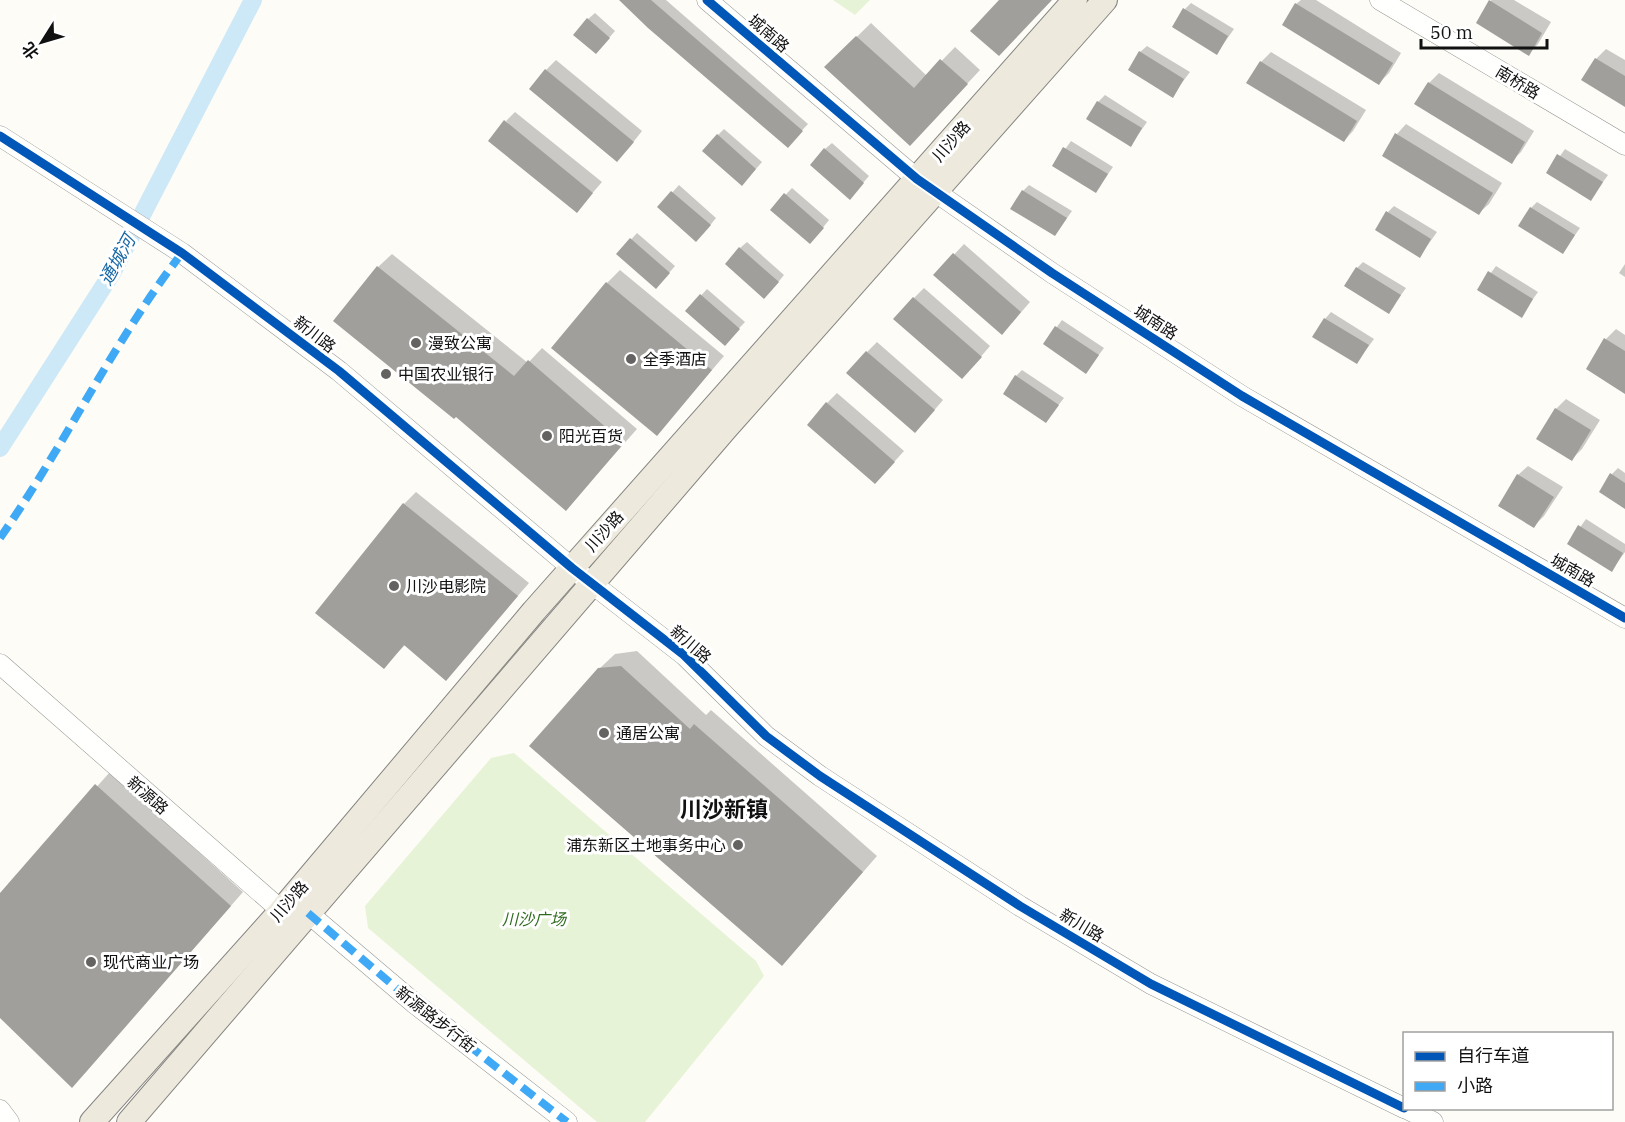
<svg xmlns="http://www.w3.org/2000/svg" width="1625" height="1122" viewBox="0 0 1625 1122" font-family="'IBM Plex Serif','Noto Sans SC',serif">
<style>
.green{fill:#e7f3d7}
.shadow{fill:#0003}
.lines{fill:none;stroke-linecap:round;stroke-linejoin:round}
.canal{stroke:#cde8f7;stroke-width:18}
.building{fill:#a19f9c}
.minor-casing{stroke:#979795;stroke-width:21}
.major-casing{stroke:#858482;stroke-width:26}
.minor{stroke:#fffffe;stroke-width:20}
.major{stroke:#ede9dc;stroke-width:24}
.quiet{stroke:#3fa9f5;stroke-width:8;stroke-dasharray:15 8;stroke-linecap:butt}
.cycleway-casing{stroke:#fff;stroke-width:13}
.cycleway{stroke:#0057b8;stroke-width:9}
.poi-dot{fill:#646362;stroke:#fff;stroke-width:2}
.labels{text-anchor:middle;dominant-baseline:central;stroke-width:6;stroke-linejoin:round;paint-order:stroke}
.street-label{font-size:16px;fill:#111;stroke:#fff}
.poi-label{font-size:16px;fill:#111;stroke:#fff;text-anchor:start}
.park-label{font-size:16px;font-style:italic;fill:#2f6b1f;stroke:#fff}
.water-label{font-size:18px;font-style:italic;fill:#1768a6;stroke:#fff}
.district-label{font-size:22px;font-weight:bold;fill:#111;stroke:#fff}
</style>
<rect width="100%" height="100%" fill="#fdfcf7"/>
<g class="green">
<polygon points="833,0 870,0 855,15"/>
<polygon points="514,753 756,961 764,976 645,1122 597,1122 368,928 365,906 491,758"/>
</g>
<g class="shadow">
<polygon points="620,0 666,0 808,124 794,139"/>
<polygon points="1301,0 1316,0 1401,53 1389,73 1379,83 1296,4"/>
<polygon points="1492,0 1514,0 1551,22 1538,44 1529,54 1490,1"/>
<polygon points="1191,3 1234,29 1217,53 1185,9"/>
<polygon points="595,13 615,31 602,46 588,19"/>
<polygon points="871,23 927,76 955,47 980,70 924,130 826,67"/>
<polygon points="1147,46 1190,72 1172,96 1140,52"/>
<polygon points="1606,49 1625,60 1625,105 1583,80 1596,59"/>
<polygon points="1271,52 1366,110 1353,131 1344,141 1261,62"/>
<polygon points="556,60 642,131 627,150 546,70"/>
<polygon points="1439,73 1534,131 1521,152 1511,162 1429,83"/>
<polygon points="1105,95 1147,122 1131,145 1088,119 1098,102"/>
<polygon points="515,112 602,182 577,211 506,121"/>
<polygon points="1406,124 1502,183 1489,204 1479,213 1397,134"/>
<polygon points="724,129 762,162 748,178 718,135"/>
<polygon points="1071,141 1113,167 1096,191 1054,165"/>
<polygon points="832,143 869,176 856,191 825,149"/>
<polygon points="1565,149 1608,175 1591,199 1548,173"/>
<polygon points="679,185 716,218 703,234 659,207"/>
<polygon points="1029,185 1072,211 1055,235 1023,191"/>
<polygon points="792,188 829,220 816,236 772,209"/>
<polygon points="1537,202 1580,228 1563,252 1531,208"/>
<polygon points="1394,206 1437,232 1420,256 1388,212"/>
<polygon points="637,233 675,266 662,281 618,254"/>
<polygon points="747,242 784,275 771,291 740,248"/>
<polygon points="964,244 1030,302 1012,323 935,275"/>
<polygon points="392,254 528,363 542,348 637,429 566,509 456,415 335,321 378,267"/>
<polygon points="1363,262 1406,288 1389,312 1357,268"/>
<polygon points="1625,264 1625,277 1619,273"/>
<polygon points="1496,266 1538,292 1521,316 1479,289"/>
<polygon points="620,270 724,356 657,434 607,283"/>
<polygon points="924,288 990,346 972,367 914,298"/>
<polygon points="707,289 745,322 731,337 687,311"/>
<polygon points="1331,312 1374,339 1357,362 1325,319"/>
<polygon points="1062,320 1104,348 1086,372 1045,343"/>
<polygon points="1616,329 1625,335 1625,386 1606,339"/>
<polygon points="877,342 943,400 925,421 867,352"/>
<polygon points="1022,370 1064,398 1046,421 1016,376"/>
<polygon points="837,393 904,451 885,472 827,403"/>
<polygon points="1566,399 1600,420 1582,449 1572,459 1538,438 1556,409"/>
<polygon points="1528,466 1563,487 1544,516 1534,526 1518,475"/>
<polygon points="1618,468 1625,473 1625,507 1612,474"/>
<polygon points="416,492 529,583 446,679 405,645 384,667 404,504"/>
<polygon points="1586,519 1625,544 1625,552 1612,570 1569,543"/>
<polygon points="637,651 706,715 711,710 877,856 797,948 599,669 615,654"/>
<polygon points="110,772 243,892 85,1073 0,1016 0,895"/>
</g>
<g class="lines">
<polyline class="canal" points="0,448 112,273 253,0"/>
</g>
<g class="building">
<polygon points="619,0 651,0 803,131 788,148 648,28"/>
<polygon points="999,0 1052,0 999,56 970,31"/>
<polygon points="1489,0 1542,33 1529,56 1476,23"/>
<polygon points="1295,3 1393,63 1379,85 1282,25"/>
<polygon points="1183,8 1228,36 1217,55 1172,27"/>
<polygon points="587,18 610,38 596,54 573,35"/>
<polygon points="856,36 914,88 940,59 968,84 910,146 824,67"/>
<polygon points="1139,51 1184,79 1173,98 1128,70"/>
<polygon points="1595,58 1625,76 1625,107 1581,80"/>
<polygon points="1260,61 1357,121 1344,142 1246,83"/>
<polygon points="545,69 634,142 617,162 529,89"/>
<polygon points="1428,82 1525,142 1512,164 1414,104"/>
<polygon points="1097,101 1142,128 1131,147 1086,119"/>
<polygon points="504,120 593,193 577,213 488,141"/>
<polygon points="1395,133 1493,193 1479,215 1382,156"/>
<polygon points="717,134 756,169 742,186 702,151"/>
<polygon points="1063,147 1108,174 1096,193 1052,166"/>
<polygon points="824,148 864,183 850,200 810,165"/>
<polygon points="1557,154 1603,182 1591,201 1546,173"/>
<polygon points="1022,190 1067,218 1055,236 1010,209"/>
<polygon points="671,191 711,225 696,242 657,207"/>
<polygon points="784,193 824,228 810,244 770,210"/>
<polygon points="1530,207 1575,235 1563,254 1518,226"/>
<polygon points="1386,211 1431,239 1420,258 1375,230"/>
<polygon points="630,238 670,273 656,289 616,254"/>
<polygon points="739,247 779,282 764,299 725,264"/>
<polygon points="953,253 1021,312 1002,335 933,275"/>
<polygon points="377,266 514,376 528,360 624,443 566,511 456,417 454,419 333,321"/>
<polygon points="1356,267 1401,295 1389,314 1344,286"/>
<polygon points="1488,271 1533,299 1522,318 1477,290"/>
<polygon points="606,282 712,370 657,436 551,348"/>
<polygon points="700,294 740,329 725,346 685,311"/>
<polygon points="913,297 982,357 962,379 893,319"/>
<polygon points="1324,318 1369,345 1357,364 1312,337"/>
<polygon points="1055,326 1099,355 1086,374 1043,344"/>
<polygon points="1604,338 1625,351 1625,394 1586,369"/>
<polygon points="866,351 935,410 915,433 846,373"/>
<polygon points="1015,375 1059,405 1046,423 1003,394"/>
<polygon points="826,402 895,462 875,484 807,425"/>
<polygon points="1555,408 1591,430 1572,461 1536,439"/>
<polygon points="1610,473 1625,483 1625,509 1599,492"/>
<polygon points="1517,474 1554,497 1534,528 1498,506"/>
<polygon points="403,503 518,596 446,681 404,645 384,669 315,613"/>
<polygon points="1578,525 1623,553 1612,572 1567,544"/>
<polygon points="621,666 690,729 694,724 863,872 782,966 529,746 598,668"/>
<polygon points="95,784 231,906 72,1088 0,1018 0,893"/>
</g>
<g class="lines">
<defs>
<g id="minor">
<polyline points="707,0 917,179 1052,273 1242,396 1625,618"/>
<polyline points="1380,0 1625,145"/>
<polyline points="0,136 182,253 339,371 572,568 684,655 766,736 820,776 1020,906 1151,984 1404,1108"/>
<polyline points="0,664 291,919"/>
<polyline points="308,913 414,1003 567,1122"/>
<polyline points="1405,1108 1433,1122"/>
<polyline points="0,1110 9,1122"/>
</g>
<g id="major">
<polyline points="92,1122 281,911 534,611 1075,0"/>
<polyline points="129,1122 726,428 1105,0"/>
</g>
</defs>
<use href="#minor" class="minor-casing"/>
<use href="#major" class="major-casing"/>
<use href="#minor" class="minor"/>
<use href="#major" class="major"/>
<g class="quiet">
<path d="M0 538C65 445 113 342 182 253"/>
<polyline points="308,913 414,1003 567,1122"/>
</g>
<defs>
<g id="cycleway">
<polyline points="707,0 917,179 1052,273 1242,396 1625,618"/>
<polyline points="0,136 182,253 339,371 572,568 684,655 766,736 820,776 1020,906 1151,984 1404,1108"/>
</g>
</defs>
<use href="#cycleway" class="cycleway-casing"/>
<use href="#cycleway" class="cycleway"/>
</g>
<g class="poi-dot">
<circle cx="416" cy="343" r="6"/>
<circle cx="631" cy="359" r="6"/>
<circle cx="386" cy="374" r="6"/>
<circle cx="547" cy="436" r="6"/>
<circle cx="394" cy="586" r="6"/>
<circle cx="604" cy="733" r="6"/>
<circle cx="738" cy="845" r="6"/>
<circle cx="91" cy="962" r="6"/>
</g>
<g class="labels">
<g class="street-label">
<text transform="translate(769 33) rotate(41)">城南路</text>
<text transform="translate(1518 82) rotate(31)">南桥路</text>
<text transform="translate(951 141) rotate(-49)">川沙路</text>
<text transform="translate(1156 322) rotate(33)">城南路</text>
<text transform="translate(315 334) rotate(38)">新川路</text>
<text transform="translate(604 531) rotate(-48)">川沙路</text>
<text transform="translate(1573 570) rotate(30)">城南路</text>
<text transform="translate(691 644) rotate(41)">新川路</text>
<text transform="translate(148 795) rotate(41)">新源路</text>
<text transform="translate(289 901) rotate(-49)">川沙路</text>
<text transform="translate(1082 925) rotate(31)">新川路</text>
<text transform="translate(436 1019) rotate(38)">新源路步行街</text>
</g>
<g class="poi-label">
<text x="428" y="343">漫致公寓</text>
<text x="643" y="359">全季酒店</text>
<text x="398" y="374">中国农业银行</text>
<text x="559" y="436">阳光百货</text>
<text x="406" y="586">川沙电影院</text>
<text x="616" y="733">通居公寓</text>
<text x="726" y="845" text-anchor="end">浦东新区土地事务中心</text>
<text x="103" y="962">现代商业广场</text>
</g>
<g class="park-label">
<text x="534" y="919">川沙广场</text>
</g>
<g class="water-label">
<text transform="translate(117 260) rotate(-61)">通城河</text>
</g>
<g class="district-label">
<text x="724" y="808">川沙新镇</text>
</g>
</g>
<rect x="1403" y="1032" width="210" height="78" fill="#ffffff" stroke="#a0a0a0" stroke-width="1.5"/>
<rect x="1415" y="1052" width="30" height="9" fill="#0057b8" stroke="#a0a0a0" stroke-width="1.5"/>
<text x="1457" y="1062" font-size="18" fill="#111111">自行车道</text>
<rect x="1415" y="1082" width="30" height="9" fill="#3fa9f5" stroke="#a0a0a0" stroke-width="1.5"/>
<text x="1457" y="1092" font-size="18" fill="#111111">小路</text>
<g transform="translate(42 42) rotate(233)" stroke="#ffffff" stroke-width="4.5" paint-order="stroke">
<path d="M0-4.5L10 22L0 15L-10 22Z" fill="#111111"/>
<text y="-9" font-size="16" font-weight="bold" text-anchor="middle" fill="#111111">北</text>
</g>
<path d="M1421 39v9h126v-9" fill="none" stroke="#111111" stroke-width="3"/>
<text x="1430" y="39" font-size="18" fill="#111111" stroke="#ffffff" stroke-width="4.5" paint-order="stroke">50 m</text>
</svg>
